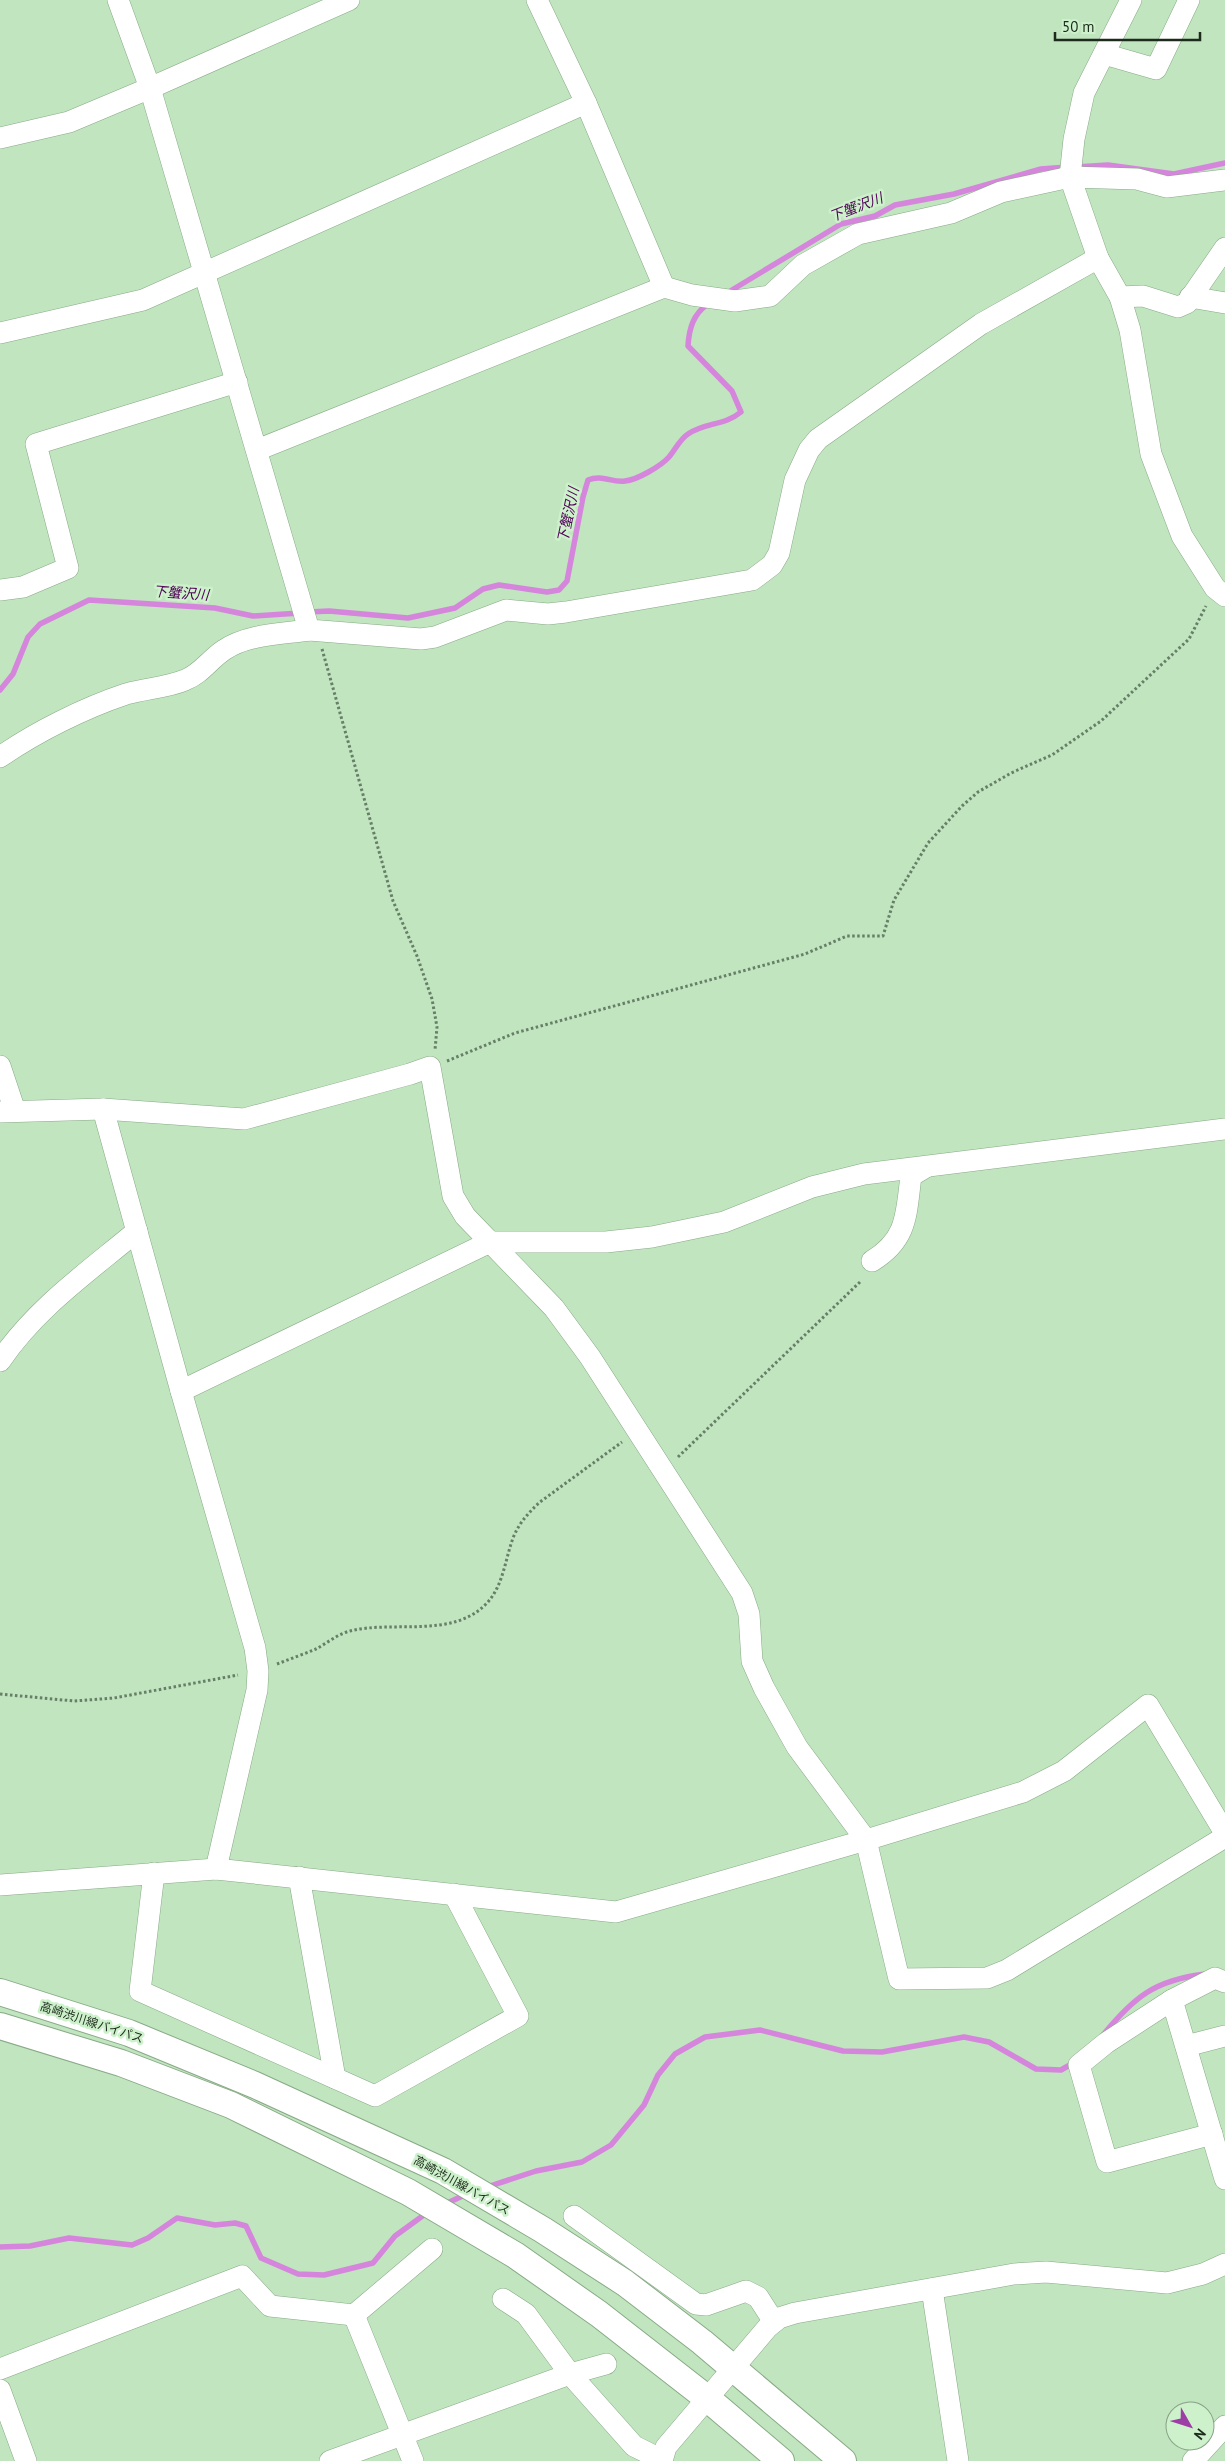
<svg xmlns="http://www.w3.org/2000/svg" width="1225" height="2461" viewBox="0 0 1225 2461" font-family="'PT Sans','Noto Sans JP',sans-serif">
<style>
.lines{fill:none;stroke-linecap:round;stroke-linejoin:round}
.stream{stroke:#d585dc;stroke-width:5.5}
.minor-casing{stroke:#88aa86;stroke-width:22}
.major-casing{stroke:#88aa86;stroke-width:28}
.path{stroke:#677f66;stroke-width:3;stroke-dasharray:2.5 2.5;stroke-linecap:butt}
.minor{stroke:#fff;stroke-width:21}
.major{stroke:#fff;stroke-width:26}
.labels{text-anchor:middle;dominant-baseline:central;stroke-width:5;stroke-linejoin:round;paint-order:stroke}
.street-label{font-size:12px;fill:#1d2b1c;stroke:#cdf2cb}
.water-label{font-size:14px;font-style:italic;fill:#4f0057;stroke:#cdf2cb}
</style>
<rect width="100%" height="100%" fill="#c0e5bf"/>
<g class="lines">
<g class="stream">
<polyline points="1076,167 1108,165 1174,174 1225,163"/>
<polyline points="727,293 841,224 875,216 895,205 954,194 1041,169 1067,167"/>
<path d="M309 612 329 611 408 618 455 608 483 589 499 585 547 592 559 590 567 581 583 497 588 480C602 474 612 483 625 481 637 480 661 466 669 457 675 450 680 439 688 434 706 422 724 426 741 412L732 391 688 346C689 329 693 314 708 304"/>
<polyline points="0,690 13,674 28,637 40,624 89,600 215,608 253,616 300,613"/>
<path d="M1103 2035C1134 1997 1155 1980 1205 1974"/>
<polyline points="487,2187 536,2171 582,2162 611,2145 644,2105 658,2075 675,2054 705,2037 760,2030 843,2051 882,2052 964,2037 989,2042 1036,2069 1061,2070 1075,2062"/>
<polyline points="445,2204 467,2194"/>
<polyline points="0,2247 30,2246 69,2238 132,2245 148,2238 177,2218 215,2225 235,2223 246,2226 261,2258 298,2274 324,2275 373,2263 395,2236 428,2212"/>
</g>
<defs>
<g id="minor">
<polyline points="118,0 150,88 309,630 421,639 435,637 506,610 548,614 566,612 752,580 772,565 779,553 795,480 809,450 818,439 981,324 1098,258"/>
<polyline points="537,0 586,103 664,287"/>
<polyline points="1131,0 1084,93 1074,139 1070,177 1098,258 1120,297 1130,330 1151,454 1182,536 1215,588 1225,596"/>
<polyline points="1104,54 1156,69 1189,0"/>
<polyline points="0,138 69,122 150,88 349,0"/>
<polyline points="1120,297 1143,296 1178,307 1187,303 1225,248"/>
<polyline points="1190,297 1225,303"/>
<polyline points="0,333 143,300 586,103"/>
<polyline points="257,450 664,287 692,295 735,301 770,296 803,265 858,234 951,213 1001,192 1070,177 1137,179 1167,187 1225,180"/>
<polyline points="0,590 23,587 68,568 36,444 237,382"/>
<path d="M0 757C36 732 84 708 126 694 146 688 166 688 185 680 201 674 210 659 224 650 247 634 282 634 309 630"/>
<polyline points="0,1066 15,1111"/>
<polyline points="103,1109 181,1391 255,1648 258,1671 257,1690 216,1869"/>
<polyline points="0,1112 103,1109 244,1119 410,1074 430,1067 453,1196 465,1216 554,1308 590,1357 742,1593 749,1614 752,1661 764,1688 797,1747 866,1840 899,1979 987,1978 1007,1970 1225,1837"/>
<path d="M872 1261C908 1239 906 1214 911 1176L926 1167"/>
<path d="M0 1361C36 1308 88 1272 137 1231"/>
<polyline points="181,1391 490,1242 606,1242 652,1237 724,1222 812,1187 864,1174 1225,1129"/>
<polyline points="154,1873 140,1991 375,2096 518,2016 454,1894"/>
<polyline points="299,1877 335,2078"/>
<polyline points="0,1885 216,1869 616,1912 866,1840 1023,1792 1064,1771 1148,1705 1225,1833"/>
<polyline points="1225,1982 1215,1978 1172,2000 1225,2179"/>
<polyline points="1172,2000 1106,2043 1079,2065 1107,2162 1212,2134"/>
<polyline points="1186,2046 1225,2036"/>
<polyline points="574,2216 696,2304 706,2305 746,2291 758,2297 774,2322"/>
<polyline points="932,2289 958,2461"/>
<polyline points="503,2299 526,2314 570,2374 606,2364"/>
<polyline points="354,2315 413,2461"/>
<polyline points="0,2369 242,2276 270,2306 354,2315 432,2249"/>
<polyline points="0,2390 26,2461"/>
<polyline points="330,2461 570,2374 634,2446 662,2460"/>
<polyline points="662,2461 666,2447 768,2327 779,2318 795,2313 1014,2274 1046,2272 1167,2283 1203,2274 1225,2264"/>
<polyline points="1193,2461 1225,2426"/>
</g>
<g id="major">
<polyline points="0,1992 129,2033 255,2085 443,2171 543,2230 625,2283 702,2342 843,2461"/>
<polyline points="0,2026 121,2063 231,2105 408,2192 515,2255 599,2314 708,2399 781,2461"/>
</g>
</defs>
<use href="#minor" class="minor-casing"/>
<use href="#major" class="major-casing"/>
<g class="path">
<polyline points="322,649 393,901 417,956 432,999 437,1027 435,1050"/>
<polyline points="447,1061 515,1033 805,954 847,936 883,936 894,900 928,843 962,806 978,792 1011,773 1052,755 1101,721 1189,639 1206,606"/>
<polyline points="678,1457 860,1282"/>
<path d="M277 1664C290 1659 304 1654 316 1649 327 1643 338 1634 350 1631 393 1620 452 1639 486 1604 503 1587 505 1560 513 1538 519 1523 529 1512 540 1502L622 1442"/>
<polyline points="0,1694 74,1701 114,1698 238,1675"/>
</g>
<use href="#minor" class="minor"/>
<use href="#major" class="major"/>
</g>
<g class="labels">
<g class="street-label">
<text transform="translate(92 2022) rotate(18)">高崎渋川線バイパス</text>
<text transform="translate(462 2185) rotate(29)">高崎渋川線バイパス</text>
</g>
<g class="water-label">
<text transform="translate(856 207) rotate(-21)">下蟹沢川</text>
<text transform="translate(568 515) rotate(-78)">下蟹沢川</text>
<text transform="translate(181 593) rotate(4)">下蟹沢川</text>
</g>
</g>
<g transform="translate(1190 2426) rotate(129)"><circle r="24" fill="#cdf2cb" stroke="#87a285"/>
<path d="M0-4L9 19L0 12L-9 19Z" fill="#9d3da6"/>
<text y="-8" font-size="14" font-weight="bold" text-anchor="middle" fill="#1d2b1c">N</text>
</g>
<path d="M1055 32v8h145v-8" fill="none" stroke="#1d2b1c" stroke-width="2.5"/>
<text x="1062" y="32" font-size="15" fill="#1d2b1c" stroke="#cdf2cb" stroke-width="4" paint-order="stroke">50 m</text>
</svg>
